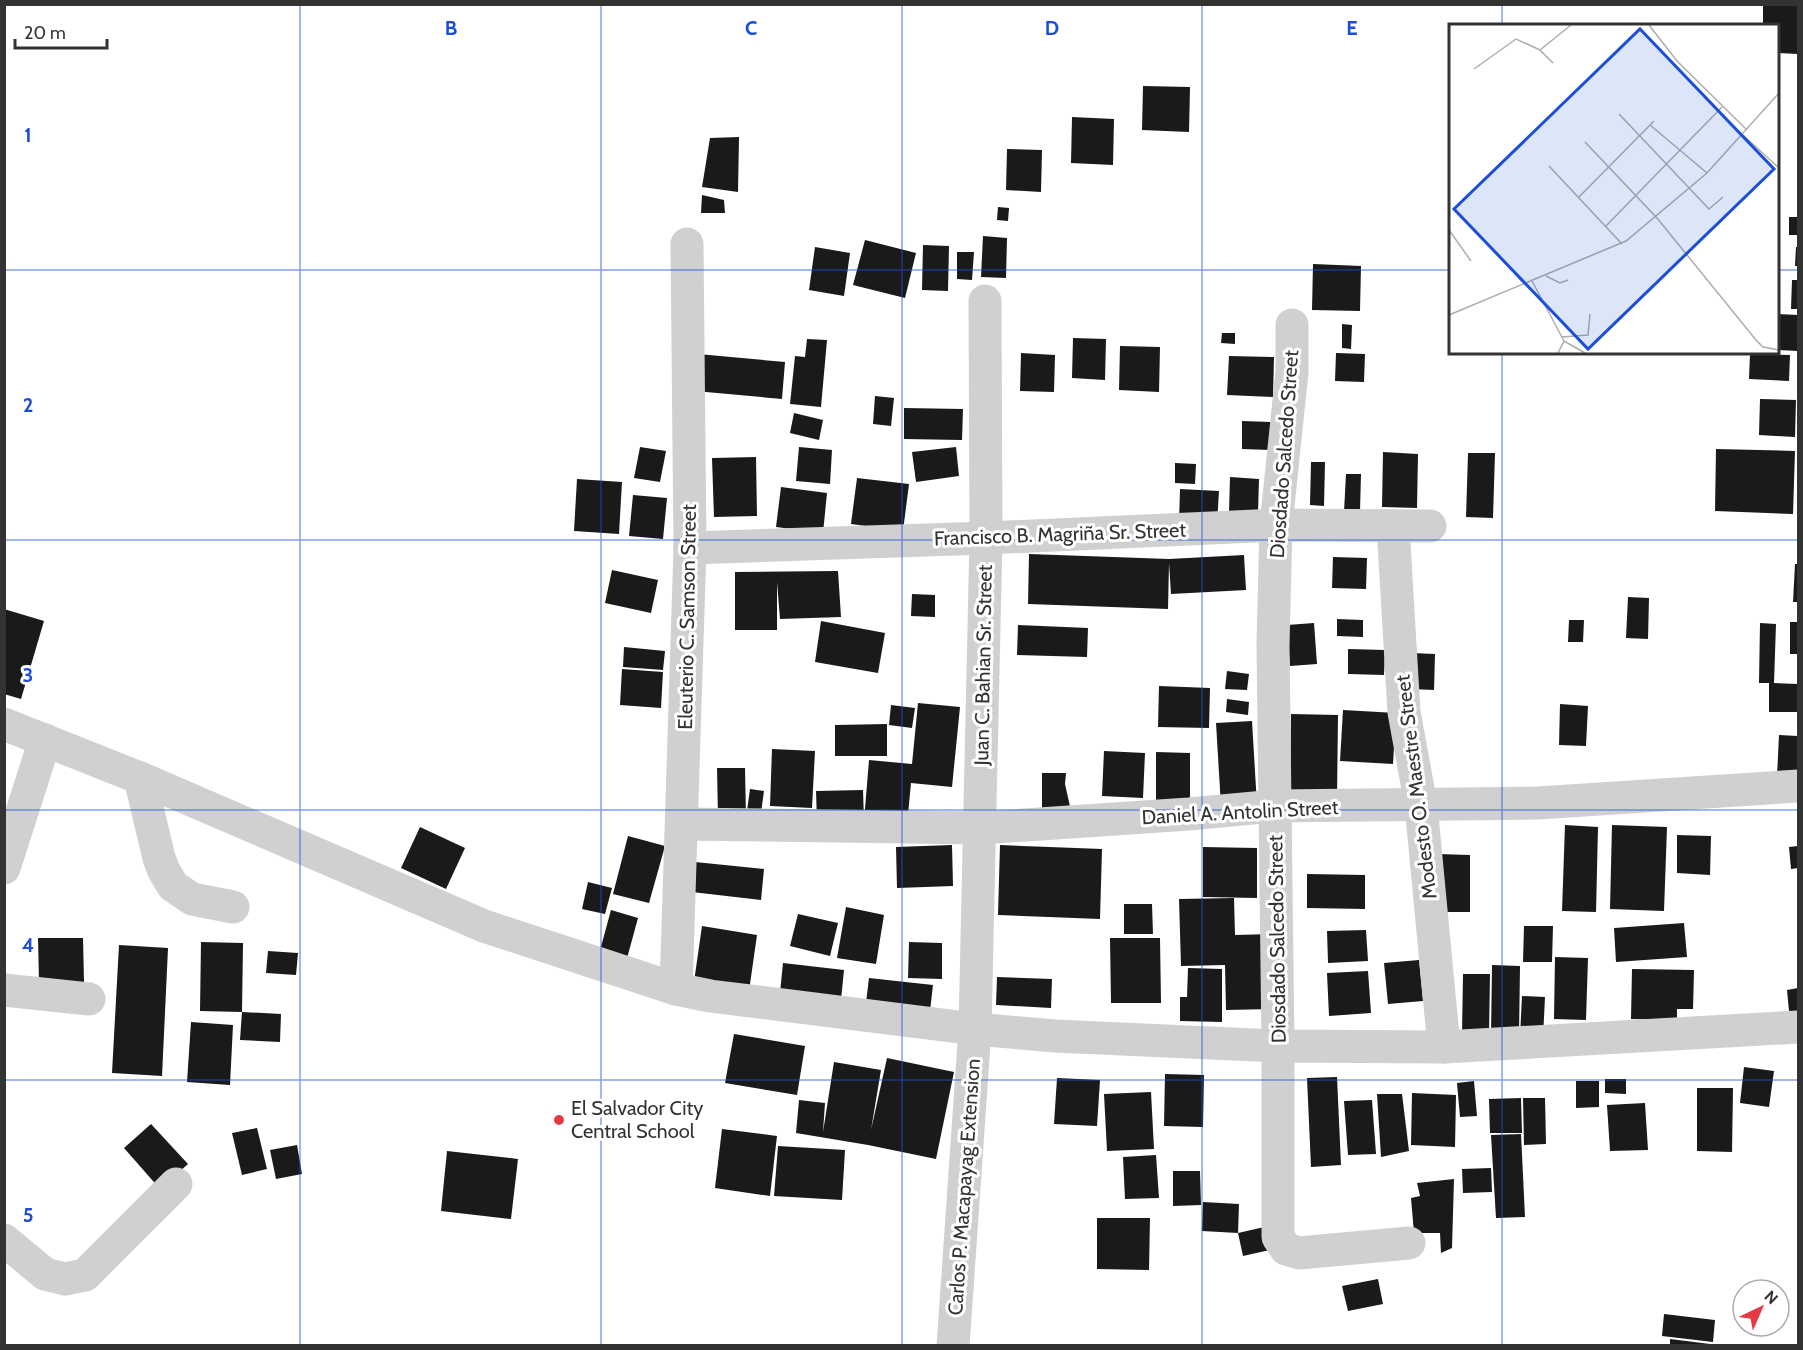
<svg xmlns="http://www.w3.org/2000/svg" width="1803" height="1350" viewBox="0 0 1803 1350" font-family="Cabin,sans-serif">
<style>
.building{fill:#1a1a1a}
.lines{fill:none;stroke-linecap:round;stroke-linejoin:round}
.minor{stroke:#d0d0d0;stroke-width:33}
.grid{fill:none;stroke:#1d4ed8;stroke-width:1.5;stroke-opacity:0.55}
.poi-dot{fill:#e63946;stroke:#fff;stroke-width:2}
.labels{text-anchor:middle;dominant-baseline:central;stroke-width:6;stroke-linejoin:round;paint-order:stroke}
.street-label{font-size:20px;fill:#333;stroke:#fff}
.poi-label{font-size:20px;fill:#333;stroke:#fff;text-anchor:start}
.inset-road{fill:none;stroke:#adadad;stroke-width:1.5}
.view{fill:#1d4ed8;fill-opacity:0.15;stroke:#1d4ed8;stroke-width:3}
.inset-edge{fill:none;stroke:#333;stroke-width:3}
.grid-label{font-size:20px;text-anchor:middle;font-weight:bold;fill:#1d4ed8;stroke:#fff;stroke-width:6;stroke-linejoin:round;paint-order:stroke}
</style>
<rect width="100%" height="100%" fill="#fff"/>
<g class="building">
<polygon points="1763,4 1798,4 1798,54 1778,53 1778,26 1763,26"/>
<polygon points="1143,86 1190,87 1189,132 1142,130"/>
<polygon points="1072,117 1114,119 1113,165 1071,163"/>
<polygon points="739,137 738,192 702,187 710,138"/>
<polygon points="1007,149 1042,150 1041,192 1006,190"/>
<polygon points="702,195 724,200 725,213 701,213"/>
<polygon points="998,207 1009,208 1008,221 997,220"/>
<rect x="1789" y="217" width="9" height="18"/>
<polygon points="983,236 1007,238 1006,278 981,277"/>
<polygon points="865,240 916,253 905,298 853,285"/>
<polygon points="923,245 949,246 948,291 922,290"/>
<polygon points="815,247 850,253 844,296 809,290"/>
<polygon points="1796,247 1798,247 1798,266 1795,266"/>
<polygon points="957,252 974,252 972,280 957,279"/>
<polygon points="1313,264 1361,266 1360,311 1312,310"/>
<polygon points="1792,280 1798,280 1798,309 1791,309"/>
<polygon points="1778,314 1798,315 1798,351 1778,350"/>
<polygon points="1342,324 1352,325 1351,349 1342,348"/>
<polygon points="1222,333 1235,333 1235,344 1221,343"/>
<polygon points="1073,338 1106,339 1105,380 1072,378"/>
<polygon points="807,339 827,340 821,407 790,404 795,356 805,357"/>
<polygon points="1120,346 1160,347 1159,392 1119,390"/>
<polygon points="1021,353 1055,355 1054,392 1020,391"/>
<polygon points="1336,353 1365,354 1364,382 1335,381"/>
<polygon points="698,354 785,362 782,399 695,391"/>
<polygon points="1750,354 1790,355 1789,381 1749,379"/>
<polygon points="1229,356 1274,357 1273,397 1227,395"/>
<polygon points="875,396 894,398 891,426 873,424"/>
<polygon points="1760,399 1796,400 1795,437 1759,435"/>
<polygon points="904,408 963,409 962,440 904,439"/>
<polygon points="794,413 823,420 819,440 790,433"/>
<polygon points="1242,421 1271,422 1270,450 1242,449"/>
<polygon points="640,447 666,451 660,482 634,478"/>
<polygon points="799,447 832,450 830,484 796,481"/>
<polygon points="956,447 959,476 916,482 912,452"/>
<polygon points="1716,449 1795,451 1793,514 1715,511"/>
<polygon points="1383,452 1418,454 1417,508 1382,507"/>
<polygon points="1468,453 1495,453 1493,518 1466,517"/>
<polygon points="756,457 757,516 714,517 712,458"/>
<polygon points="1311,462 1325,462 1324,506 1310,505"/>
<polygon points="1175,463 1196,464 1195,484 1175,483"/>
<polygon points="1346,474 1361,474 1360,512 1344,512"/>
<polygon points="1230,477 1259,479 1258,513 1229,512"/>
<polygon points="857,478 909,484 903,531 851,524"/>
<polygon points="577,479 622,482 619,534 574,531"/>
<polygon points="781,487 827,493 823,533 776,527"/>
<polygon points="1180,489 1219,491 1217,523 1179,522"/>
<polygon points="633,495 667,498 663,539 629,536"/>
<polygon points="1029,554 1169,559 1244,555 1246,590 1171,594 1169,563 1168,609 1028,604"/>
<polygon points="1333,557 1367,558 1366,589 1332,588"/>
<polygon points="1795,564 1798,564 1798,602 1793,602"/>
<polygon points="612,570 658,580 651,613 605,603"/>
<polygon points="838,571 841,617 780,619 777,582 777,630 735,630 735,572"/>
<polygon points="912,594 935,595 935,617 911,616"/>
<polygon points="1628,597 1649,598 1648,639 1626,638"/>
<polygon points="4,609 44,621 21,699 4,694"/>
<polygon points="1337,619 1363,620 1363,637 1337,636"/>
<polygon points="1569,620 1584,620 1583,642 1568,642"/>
<polygon points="821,621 885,633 878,673 815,662"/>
<rect x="1790" y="622" width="8" height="32"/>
<polygon points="1314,623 1317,664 1290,666 1287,625"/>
<polygon points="1760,623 1776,624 1774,683 1798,684 1798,712 1769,712 1769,683 1759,683"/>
<polygon points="1018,625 1088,628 1087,657 1017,655"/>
<polygon points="624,647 665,651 663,670 623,667"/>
<polygon points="1348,649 1385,650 1384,675 1348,674"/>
<polygon points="1412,653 1435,654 1434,690 1411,689"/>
<polygon points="622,669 663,672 661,708 620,705"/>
<polygon points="1227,671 1249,674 1247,690 1225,689"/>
<polygon points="1159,686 1210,688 1209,728 1158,727"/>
<polygon points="1227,699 1249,702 1248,715 1226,712"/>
<polygon points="918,703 960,707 952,787 911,783 907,825 864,821 869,760 912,764"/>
<polygon points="1560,704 1588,706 1586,746 1559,745"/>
<polygon points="891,705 915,708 912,728 889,725"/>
<polygon points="1343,710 1396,713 1393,764 1340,761"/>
<polygon points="1291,714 1338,715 1337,798 1290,798"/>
<polygon points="1252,721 1257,805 1221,806 1216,723"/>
<polygon points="887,724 887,756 835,756 835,725"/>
<polygon points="1779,735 1798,736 1798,778 1777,777"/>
<polygon points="772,749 815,751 812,808 770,806"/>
<polygon points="1104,751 1145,753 1143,798 1102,796"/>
<polygon points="1156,752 1190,753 1190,801 1156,801"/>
<polygon points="717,768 745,768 746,818 750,789 764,791 760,820 718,818"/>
<polygon points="1042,773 1066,773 1065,784 1071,811 1042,811"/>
<polygon points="863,790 864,821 817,822 816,791"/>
<polygon points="1565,825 1598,827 1596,912 1562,911"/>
<polygon points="1612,825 1667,827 1664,911 1610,909"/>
<polygon points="420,827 465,848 446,889 401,868"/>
<polygon points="1677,835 1711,836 1710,875 1677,873"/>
<polygon points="628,836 665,846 649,903 613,894"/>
<polygon points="952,845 953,886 897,888 896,847"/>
<polygon points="1000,845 1102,849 1100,919 998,915"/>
<polygon points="1798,846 1798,868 1791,869 1789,847"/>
<polygon points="1203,847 1257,848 1257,898 1203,897"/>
<polygon points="1438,854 1470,855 1470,912 1438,912"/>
<polygon points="695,862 764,869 761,900 692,892"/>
<polygon points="1307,874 1365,875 1365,909 1307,908"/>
<polygon points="588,882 612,888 605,914 582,909"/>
<polygon points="1234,898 1235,935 1274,934 1277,1009 1226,1010 1225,965 1181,966 1179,899"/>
<polygon points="1124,904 1152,904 1153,934 1124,934"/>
<polygon points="846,907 884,915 876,964 837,958"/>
<polygon points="611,910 638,918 626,962 599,954"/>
<polygon points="798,914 838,923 830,956 790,946"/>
<polygon points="1684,923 1687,957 1616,962 1614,928"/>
<polygon points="702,926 757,935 749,991 694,982"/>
<polygon points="1524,926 1553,926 1552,962 1523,962"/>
<polygon points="1366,930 1368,961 1328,963 1327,931"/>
<polygon points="38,938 83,938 84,982 39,982"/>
<polygon points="1110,938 1160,938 1161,1003 1111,1003"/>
<polygon points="201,942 243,943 242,1012 200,1011"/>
<polygon points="909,942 942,943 942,979 908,978"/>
<polygon points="119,945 168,948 162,1076 112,1073"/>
<polygon points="268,951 298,953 296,975 266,973"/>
<polygon points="1555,957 1588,958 1586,1020 1554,1019"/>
<polygon points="1419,960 1423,1001 1388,1004 1384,963"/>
<polygon points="783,963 844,970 841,1000 780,993"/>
<polygon points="1492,965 1520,966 1519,1036 1491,1036"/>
<polygon points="1188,968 1222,969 1222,1022 1180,1021 1180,997 1187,997"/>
<polygon points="1632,969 1694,970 1693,1009 1677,1009 1677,1020 1631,1019"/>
<polygon points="1368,971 1371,1013 1329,1016 1327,973"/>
<polygon points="1463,974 1490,974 1489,1034 1462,1034"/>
<polygon points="997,977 1052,979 1051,1008 996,1005"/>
<polygon points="869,978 933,985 930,1011 866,1003"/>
<polygon points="1798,988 1798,1021 1790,1022 1787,990"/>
<polygon points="1522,996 1545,997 1543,1038 1520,1036"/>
<polygon points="242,1012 281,1014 280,1042 240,1040"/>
<polygon points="191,1022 233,1025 230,1085 187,1082"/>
<polygon points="734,1034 805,1046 797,1095 725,1083"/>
<polygon points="887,1058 954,1072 936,1159 868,1145 796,1133 799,1100 825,1103 823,1132 834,1062 881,1070 871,1130"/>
<polygon points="1744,1067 1774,1071 1769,1107 1740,1103"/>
<polygon points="1165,1074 1204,1075 1203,1127 1164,1126"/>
<polygon points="1337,1077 1341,1165 1311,1167 1307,1078"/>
<polygon points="1057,1078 1100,1080 1097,1126 1054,1124"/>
<polygon points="1605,1079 1626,1079 1626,1094 1605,1093"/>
<polygon points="1474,1081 1477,1116 1460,1117 1457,1083"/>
<polygon points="1576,1081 1599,1081 1599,1107 1576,1108"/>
<polygon points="1697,1088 1733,1088 1732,1152 1697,1151"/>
<polygon points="1151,1092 1154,1149 1107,1151 1104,1094"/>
<polygon points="1412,1093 1456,1095 1455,1147 1411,1145"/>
<polygon points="1377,1094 1402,1094 1409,1151 1381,1157"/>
<polygon points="1521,1098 1522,1133 1490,1133 1489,1099"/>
<polygon points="1523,1098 1545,1098 1546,1144 1524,1145"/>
<polygon points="1372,1100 1376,1154 1348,1155 1344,1101"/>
<polygon points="1645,1103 1648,1150 1610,1151 1607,1105"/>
<polygon points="151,1124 188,1164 160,1189 124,1148"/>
<polygon points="257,1128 267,1169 242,1175 232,1133"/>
<polygon points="722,1129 777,1136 770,1196 715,1188"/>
<polygon points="1521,1134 1525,1217 1496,1218 1491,1135"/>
<polygon points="297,1145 302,1174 276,1179 270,1150"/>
<polygon points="778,1146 845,1150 842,1200 774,1196"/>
<polygon points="447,1151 518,1159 511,1219 441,1211"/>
<polygon points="1156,1155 1159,1198 1125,1199 1123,1157"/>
<polygon points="1491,1168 1492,1192 1463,1193 1462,1169"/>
<polygon points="1173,1171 1200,1171 1201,1205 1173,1206"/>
<polygon points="1454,1179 1452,1248 1441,1253 1440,1233 1414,1233 1411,1198 1420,1196 1417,1183"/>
<polygon points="1203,1202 1239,1204 1238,1233 1202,1231"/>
<polygon points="1097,1218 1150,1218 1149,1270 1097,1269"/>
<polygon points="1273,1225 1279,1248 1243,1256 1238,1233"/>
<polygon points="1378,1279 1383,1304 1348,1311 1342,1286"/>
<polygon points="1664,1314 1715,1320 1713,1342 1662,1336"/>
<polygon points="1670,1339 1710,1344 1710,1346 1670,1346"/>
</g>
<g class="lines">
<g class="minor">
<polyline points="1292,325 1292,372 1276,525 1273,645 1278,1046 1278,1237 1286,1249 1299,1253 1409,1243"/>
<polyline points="1393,526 1404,712 1421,805 1444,1047"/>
<polyline points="690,548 986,538 1276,525 1430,526"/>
<polyline points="4,724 140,778 484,926 676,989 710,996 975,1029 1055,1036 1278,1046 1444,1047 1798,1027"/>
<polyline points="140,778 159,858 164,871 173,886 192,899 233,907"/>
<polyline points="682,824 980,828 1189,814 1275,806 1538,803 1798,786"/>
<polyline points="4,868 45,740"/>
<polyline points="676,989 690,548 687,244"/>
<polyline points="4,990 89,999"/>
<polyline points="4,1240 45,1274 65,1279 85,1275 176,1184"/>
<polyline points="953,1346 975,1029 986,538 985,301"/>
</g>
</g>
<path class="grid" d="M300 4V1346M601 4V1346M902 4V1346M1202 4V1346M1502 4V26M4 270H1450M1778 270H1798M1502 352V1346M4 540H1798M4 810H1798M4 1080H1798"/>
<circle class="poi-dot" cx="559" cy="1120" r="6"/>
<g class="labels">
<g class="street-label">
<text transform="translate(1284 454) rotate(-86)">Diosdado Salcedo Street</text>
<text transform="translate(1060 534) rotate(-2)">Francisco B. Magriña Sr. Street</text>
<text transform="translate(687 617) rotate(-89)">Eleuterio C. Samson Street</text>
<text transform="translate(983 665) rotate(-89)">Juan C. Bahian Sr. Street</text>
<text transform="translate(1416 787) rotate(-97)">Modesto O. Maestre Street</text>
<text transform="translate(1240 812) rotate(-3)">Daniel A. Antolin Street</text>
<text transform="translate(1277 939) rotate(-91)">Diosdado Salcedo Street</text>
<text transform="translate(964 1187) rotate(-86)">Carlos P. Macapayag Extension</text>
</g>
<g class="poi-label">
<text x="571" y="1108">El Salvador City<tspan x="571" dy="23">Central School</tspan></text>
</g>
</g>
<g transform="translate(1449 24)">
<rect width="330" height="330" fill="#fff"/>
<path class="inset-road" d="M200 1 228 37 298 106M104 39 91 26 122 1M25 45 67 15 91 26M170 90 260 185 274 173M201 101 258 149M294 111 330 144M136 118 208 194 307 316 314 323 330 326M100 142 173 220M130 173 205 97M157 202 273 83M0 206 22 237M97 252 111 259 119 256M83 257 115 317 109 329M0 291 177 217 258 149 330 69M112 313 139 311 141 290M115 317 136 329"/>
<path class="view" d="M191 5 325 145 139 325 5 185Z"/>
<rect width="330" height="330" class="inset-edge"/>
</g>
<g class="grid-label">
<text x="451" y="35">B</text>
<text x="751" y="35">C</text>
<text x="1052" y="35">D</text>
<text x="1352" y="35">E</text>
<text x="28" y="142">1</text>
<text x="28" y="412">2</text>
<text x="28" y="682">3</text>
<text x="28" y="952">4</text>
<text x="28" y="1222">5</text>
</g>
<rect width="1803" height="1350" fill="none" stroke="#333333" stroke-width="12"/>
<g transform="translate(1761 1308) rotate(44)"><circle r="28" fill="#ffffff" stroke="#adadad" stroke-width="1.5"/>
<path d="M0-4.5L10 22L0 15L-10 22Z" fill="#e63946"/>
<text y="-9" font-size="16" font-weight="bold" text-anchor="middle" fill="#333333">N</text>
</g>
<path d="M15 39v9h92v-9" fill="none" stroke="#333333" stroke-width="3"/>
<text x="24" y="39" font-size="18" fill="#333333" stroke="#ffffff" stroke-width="4.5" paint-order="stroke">20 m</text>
</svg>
